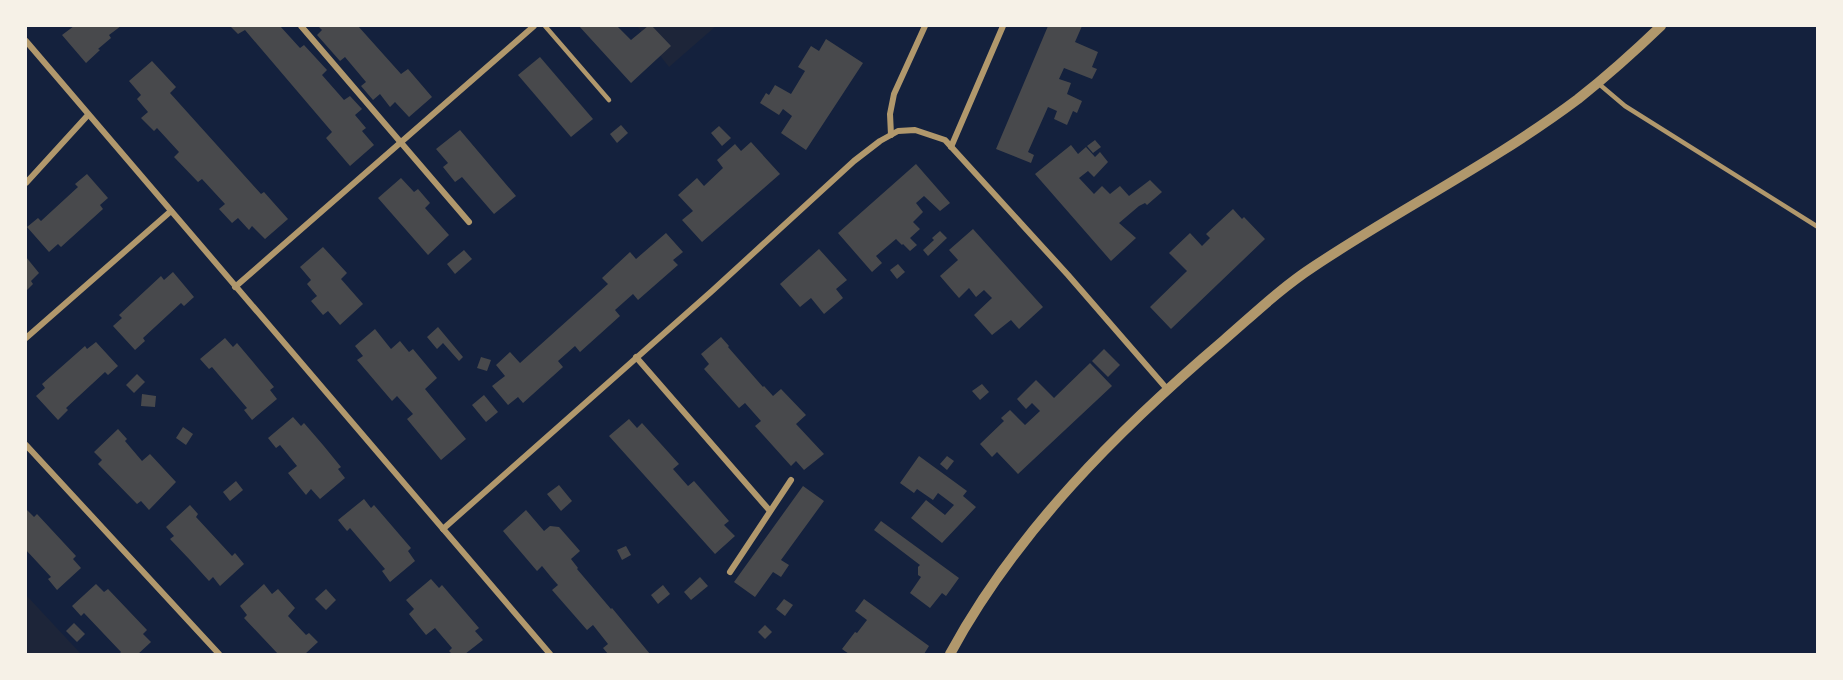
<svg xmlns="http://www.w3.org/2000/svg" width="1843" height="680" viewBox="0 0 1843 680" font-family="'Noto Sans',sans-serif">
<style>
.green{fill:#1d2539}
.building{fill:#48494c}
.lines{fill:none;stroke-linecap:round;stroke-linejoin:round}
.service{stroke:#b1986c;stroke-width:4.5}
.minor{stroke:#b1986c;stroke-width:6}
.tertiary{stroke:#b1986c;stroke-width:10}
</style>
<rect width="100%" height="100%" fill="#14213d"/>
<g class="green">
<polygon points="637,26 716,26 669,67"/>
<polygon points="26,595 81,654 26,654"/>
</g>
<g class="building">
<polygon points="74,26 121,26 109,35 111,38 98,49 100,50 86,63 62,35"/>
<polygon points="230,26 280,26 300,48 304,45 327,70 322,75 344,100 350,96 362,109 355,115 366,128 362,131 374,145 350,166 326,138 332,132 245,30 238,34"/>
<polygon points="318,26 358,26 401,74 408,69 432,97 409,117 395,102 390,107 380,94 373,100 361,86 366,82 345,57 340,61 317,35 322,30"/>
<polygon points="579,26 617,26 631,40 648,26 652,26 671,46 631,83"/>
<polygon points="1048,26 1082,26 1075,42 1098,52 1092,67 1097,69 1092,79 1064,68 1059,79 1071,83 1067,94 1082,101 1077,113 1073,111 1067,125 1054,119 1057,111 1048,107 1028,152 1034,155 1031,163 996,149"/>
<polygon points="826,39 863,63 806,150 781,133 792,116 783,109 779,115 760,103 766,93 769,95 775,85 791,94 805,71 798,67 811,46 819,51"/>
<polygon points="540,57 593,119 571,137 518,75"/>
<polygon points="152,61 176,87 170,93 261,194 264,192 288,219 265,239 252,226 249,230 238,218 232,223 219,209 225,204 202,179 198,182 174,157 179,152 157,128 154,131 141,118 148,112 137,99 141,95 129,81"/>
<polygon points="621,125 628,133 617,143 610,134"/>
<polygon points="719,126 731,138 722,146 711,133"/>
<polygon points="460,130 516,196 494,214 462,177 455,182 443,167 448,163 436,149"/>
<polygon points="1095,140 1101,147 1093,153 1087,146"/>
<polygon points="751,142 780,174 702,242 682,220 693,211 678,195 697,178 704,186 723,168 717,160 735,144 741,151"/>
<polygon points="1071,145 1078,154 1086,147 1095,157 1100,152 1108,162 1094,177 1088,171 1079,178 1094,194 1102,186 1110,194 1120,186 1129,196 1150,180 1162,192 1147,205 1145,203 1139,206 1119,223 1136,238 1111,261 1035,174"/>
<polygon points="916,164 950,203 940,211 924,196 916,203 923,212 913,222 920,229 910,238 917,245 910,251 903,244 902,245 896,239 876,256 882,263 872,272 838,233"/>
<polygon points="87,174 108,198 100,205 103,209 61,247 58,244 49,252 27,227 38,218 41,221 78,187 75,184"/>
<polygon points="401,178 414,192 418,189 430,203 425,208 449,235 428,255 378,198"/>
<polygon points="1233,209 1242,219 1244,217 1265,239 1171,329 1150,307 1187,271 1169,253 1190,233 1202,246 1210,238 1206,234"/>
<polygon points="973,229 1043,307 1019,329 1011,320 992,335 974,315 992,298 984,290 976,297 969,288 959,298 940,276 958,260 949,250"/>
<polygon points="940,231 947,238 928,256 923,250 934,240 932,238"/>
<polygon points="666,233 683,252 673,260 678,265 638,300 633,294 615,310 620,316 580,352 575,346 558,361 563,367 523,403 518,397 508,405 492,386 505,376 496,365 510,352 520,363 608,284 602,278 630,252 636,259"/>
<polygon points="323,247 347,273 341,279 363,304 340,325 328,311 323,315 311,301 317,296 307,284 311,280 300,267"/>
<polygon points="819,249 847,280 836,289 843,298 824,314 811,298 800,307 780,284"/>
<polygon points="464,250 472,259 455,274 447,264"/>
<polygon points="26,257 39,273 31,281 33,284 26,291"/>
<polygon points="898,264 905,272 897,279 890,270"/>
<polygon points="173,272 194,297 184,306 181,303 143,338 145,341 135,350 113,326 122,318 119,315 161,276 164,280"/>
<polygon points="438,327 463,357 459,361 443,343 437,349 427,337"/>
<polygon points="375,329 391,349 400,341 409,352 413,349 437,378 425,389 466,439 441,460 407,419 413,414 397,396 392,401 357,360 363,356 355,346"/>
<polygon points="721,337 729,346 728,347 763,387 764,386 773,396 781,389 806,415 796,424 824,454 804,470 796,461 791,466 755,426 761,421 745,403 739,408 704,369 709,364 701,354"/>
<polygon points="225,338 233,347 237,343 274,387 270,390 277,399 252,420 244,410 247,408 212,367 209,369 200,359"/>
<polygon points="96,342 118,366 108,375 105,372 66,408 68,410 58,420 36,396 45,388 42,384 85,346 87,349"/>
<polygon points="1104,349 1120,365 1108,377 1092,361"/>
<polygon points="481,357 491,360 487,371 477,368"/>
<polygon points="1090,363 1112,386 1018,474 997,452 992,457 980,444 1004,421 1001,418 1010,410 1025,425 1040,411 1032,403 1026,409 1017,399 1036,380 1054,398"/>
<polygon points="137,374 145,382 134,393 126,385"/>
<polygon points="982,384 989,392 980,400 972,391"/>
<polygon points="142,394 156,396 155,407 141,406"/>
<polygon points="484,395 498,412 486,422 472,405"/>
<polygon points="293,417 301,426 304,423 323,445 341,467 338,469 345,478 320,499 311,489 306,495 288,473 297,466 280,445 276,448 268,438"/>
<polygon points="629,419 637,428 642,423 679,464 673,469 688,486 694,481 729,521 724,525 735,536 715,554 609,436"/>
<polygon points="183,427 193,434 186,445 176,438"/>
<polygon points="118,429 127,439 125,441 142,461 150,454 176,482 149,510 141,501 137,504 98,464 102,460 94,452"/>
<polygon points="919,456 967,491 963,496 976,507 942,543 911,518 926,500 945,515 954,505 938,493 933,500 917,489 914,493 900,483"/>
<polygon points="947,456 954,461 947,470 940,464"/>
<polygon points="236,481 243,490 230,501 223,492"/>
<polygon points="559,485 572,501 561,511 547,494"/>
<polygon points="803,486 824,501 781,560 789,565 781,577 773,572 755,597 734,582"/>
<polygon points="364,499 371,508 374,505 411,548 408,551 415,561 390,582 382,571 385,569 350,528 347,531 338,520"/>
<polygon points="190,505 198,514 196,517 232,556 235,553 244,564 220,586 213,577 209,581 190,560 170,539 174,536 166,527"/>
<polygon points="26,509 34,517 37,514 76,556 73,559 81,568 57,590 48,579 51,577 26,550"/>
<polygon points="526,510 544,531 550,526 559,527 580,551 571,559 578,568 577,569 611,609 612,608 650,654 608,654 603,648 608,644 593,625 587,630 552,590 558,585 551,577 542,566 537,571 503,531"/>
<polygon points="881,521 959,578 946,596 942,593 930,608 910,593 921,577 918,575 918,567 920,565 874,530"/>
<polygon points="626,546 631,555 622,560 617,550"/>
<polygon points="700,577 708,586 691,600 684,592"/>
<polygon points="431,579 439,588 442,585 479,628 475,631 483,640 465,654 452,654 449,651 452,648 435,628 426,635 409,614 414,609 406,600"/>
<polygon points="96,584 104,592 108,589 147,630 143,634 151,642 138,654 119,654 121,652 84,613 81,616 72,606"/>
<polygon points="264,584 272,594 278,589 295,608 288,616 306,635 309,633 318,642 305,654 278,654 244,618 247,615 240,606"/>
<polygon points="663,585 670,594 658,604 651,595"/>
<polygon points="326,589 336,600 326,610 315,599"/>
<polygon points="784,599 793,605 785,616 776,609"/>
<polygon points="864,599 929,646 924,654 849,654 842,649 855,632 857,633 867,620 855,611"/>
<polygon points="74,623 85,634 77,642 66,631"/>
<polygon points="765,625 772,632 765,639 758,632"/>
</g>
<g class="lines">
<g class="service">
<polyline points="545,26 609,100"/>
<polyline points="1599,84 1625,106 1818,227"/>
</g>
<g class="minor">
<polyline points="301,26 469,222"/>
<polyline points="26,41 550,654"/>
<polyline points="891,135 890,114 894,94 925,26"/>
<polyline points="951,147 1003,26"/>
<polyline points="26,183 88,115"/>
<polyline points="235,287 534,26"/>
<polyline points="26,338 171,211"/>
<polyline points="636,357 770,511"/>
<polyline points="26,445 219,654"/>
<polyline points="443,529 712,291 854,161 880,141 898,131 915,130 945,140 1068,275 1167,389"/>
<polyline points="730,572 791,480"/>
</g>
<path class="tertiary" d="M950 654C1016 532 1118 430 1224 340 1253 315 1281 288 1313 267 1400 209 1494 162 1578 99 1607 76 1635 51 1661 26"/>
</g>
<rect width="1843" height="680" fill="none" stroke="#f6f1e7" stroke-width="54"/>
</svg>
